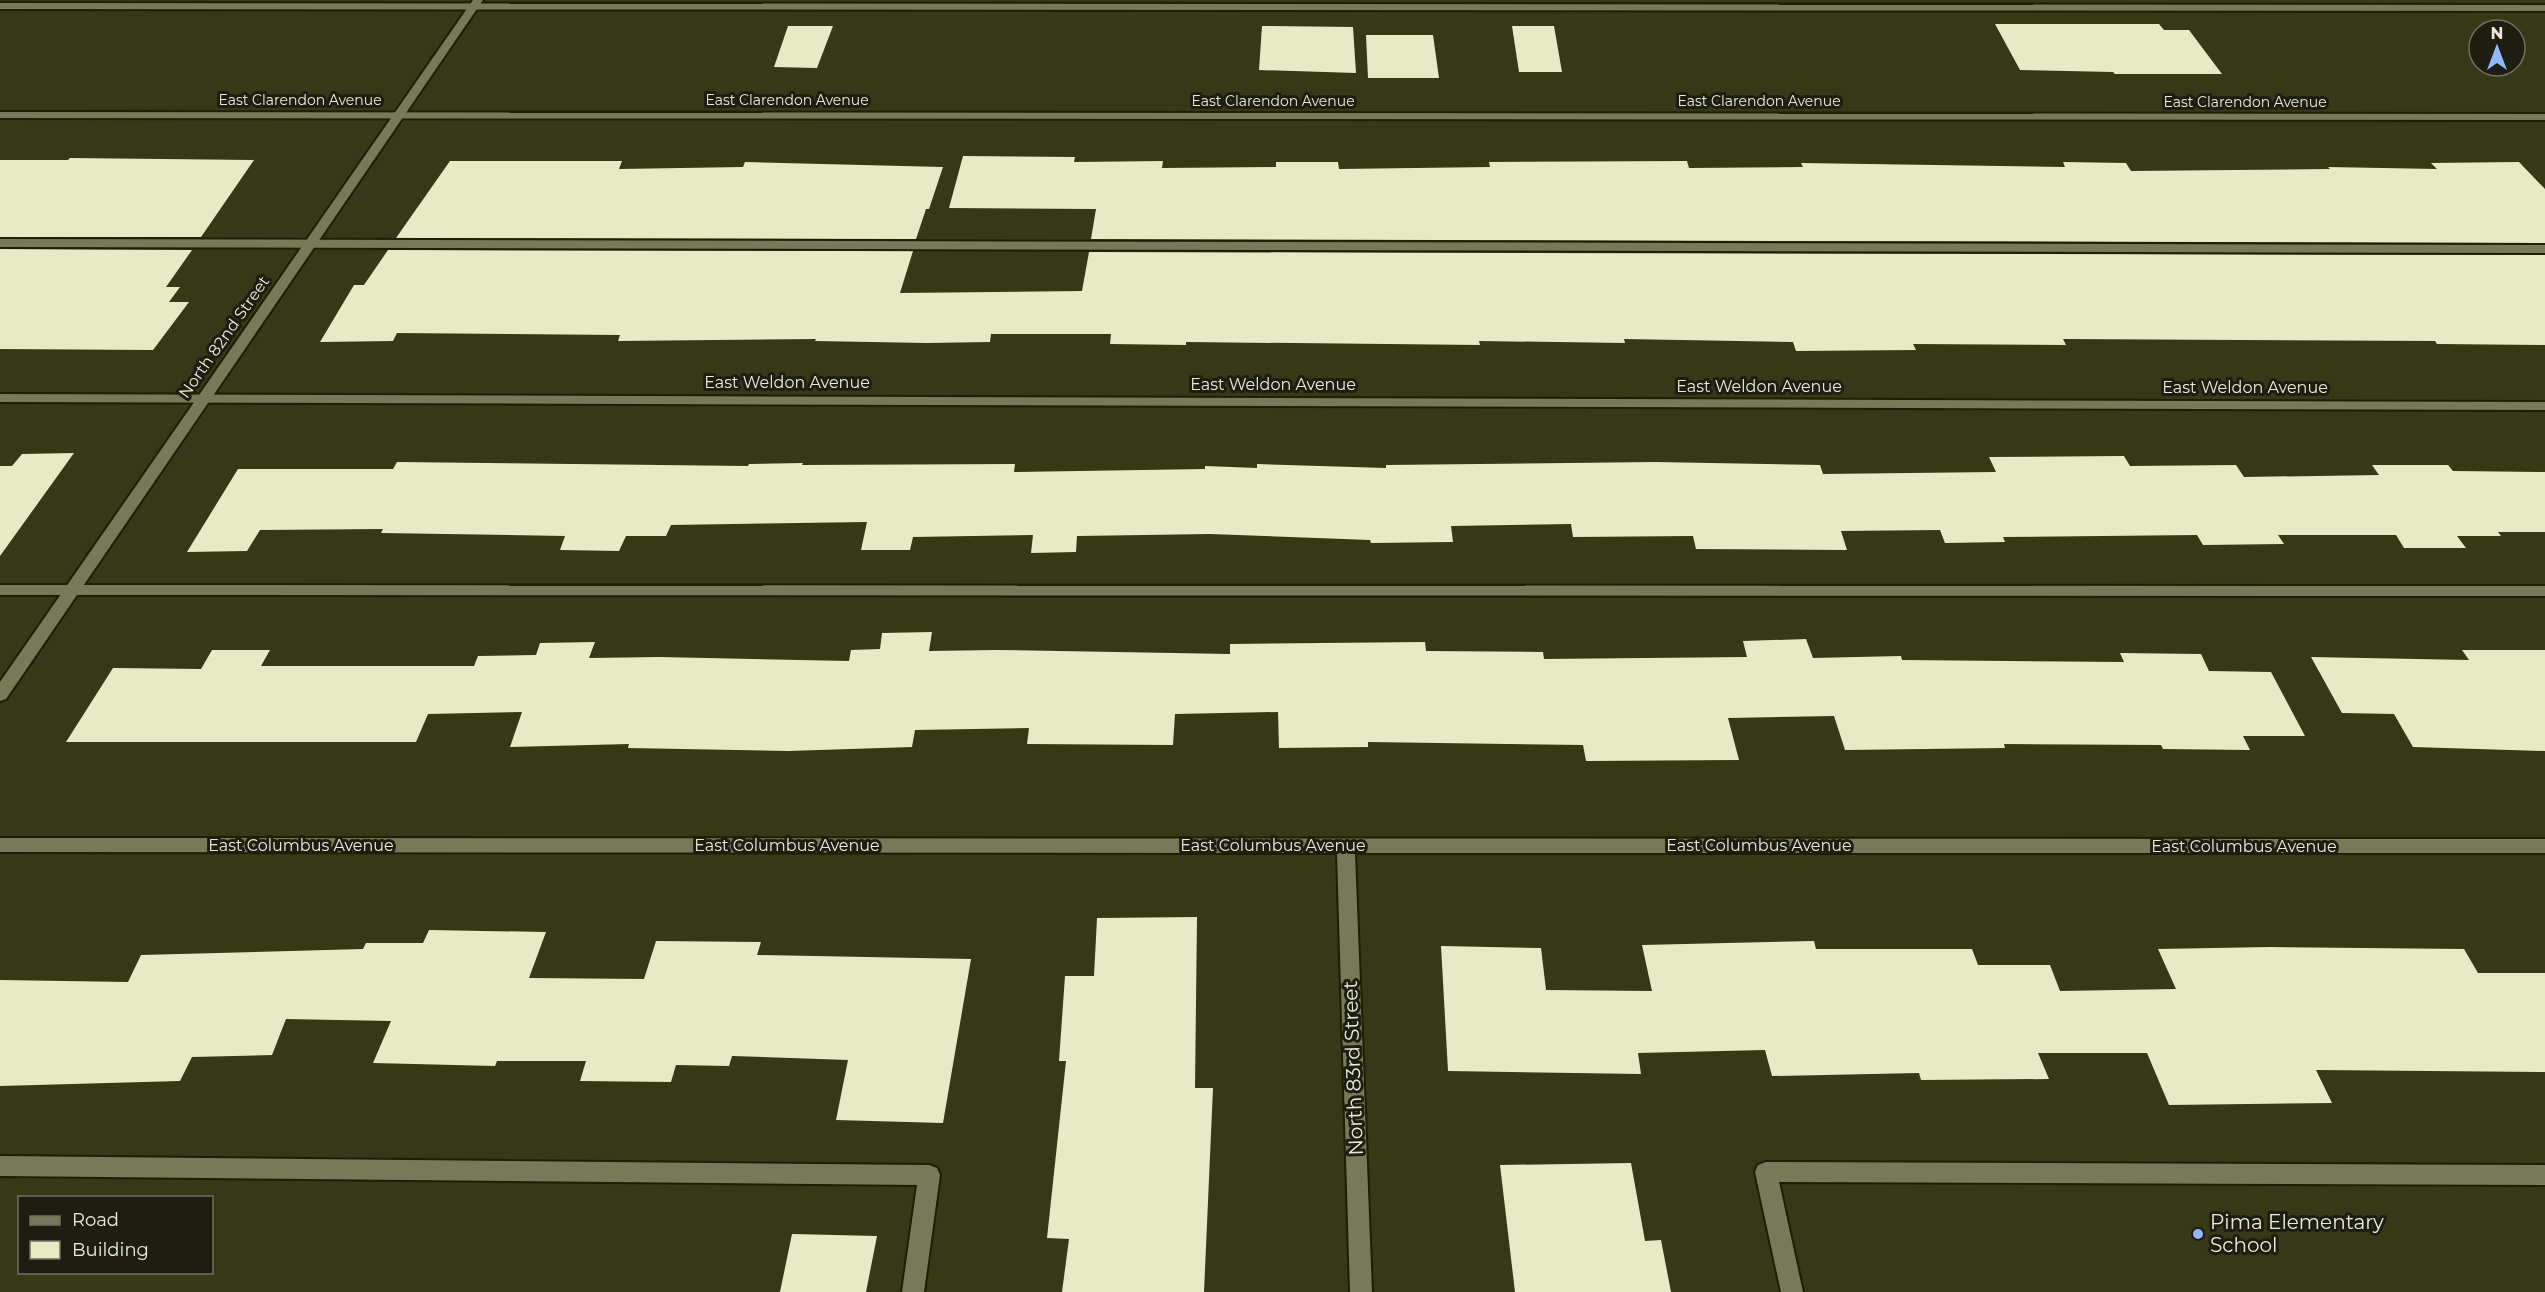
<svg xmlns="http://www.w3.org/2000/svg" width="2545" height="1292" viewBox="0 0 2545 1292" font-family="Montserrat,sans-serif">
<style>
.building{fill:#e7ebc5}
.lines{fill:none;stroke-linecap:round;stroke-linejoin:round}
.service-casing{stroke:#1e1f01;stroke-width:4}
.minor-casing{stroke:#1e1f01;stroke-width:4}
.tertiary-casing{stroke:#1e1f01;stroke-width:4}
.service{fill:#777a58;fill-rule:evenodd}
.minor{fill:#777a58;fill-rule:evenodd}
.tertiary{fill:#777a58;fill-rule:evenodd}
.poi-dot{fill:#92b7fd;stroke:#1d1e11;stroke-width:2}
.labels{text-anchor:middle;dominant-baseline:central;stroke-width:6;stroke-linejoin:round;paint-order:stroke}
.far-street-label{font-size:14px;fill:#e9ebd8;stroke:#1d1e11}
.street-label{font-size:16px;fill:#e9ebd8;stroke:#1d1e11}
.near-street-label{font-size:20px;fill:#e9ebd8;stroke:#1d1e11}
.near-poi-label{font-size:20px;fill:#e9ebd8;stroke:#1d1e11;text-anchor:start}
</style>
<rect width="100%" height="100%" fill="#363818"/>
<g class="building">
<polygon points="1995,24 2159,24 2164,30 2189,30 2222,74 2115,74 2113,72 2020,70"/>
<polygon points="788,26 833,26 817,68 774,67"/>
<polygon points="1262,26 1353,27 1356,73 1259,70"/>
<polygon points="1512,26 1554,26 1562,72 1519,72"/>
<polygon points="1366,35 1433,35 1439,78 1368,78"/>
<polygon points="963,156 1075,157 1074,162 1163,161 1162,168 1276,167 1276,162 1338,162 1339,169 1490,167 1489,162 1687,161 1689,168 1803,167 1801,163 2065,167 2063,162 2126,163 2131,171 2330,169 2328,167 2437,169 2431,163 2519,162 2545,189 2545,243 1091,239 1096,209 949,208"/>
<polygon points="70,158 254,160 201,237 0,237 0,160 68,160"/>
<polygon points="450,161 622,161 619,169 743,167 745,162 943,167 929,209 926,209 916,239 396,238"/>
<polygon points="0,249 192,250 166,287 180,287 169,302 189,302 153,350 0,349"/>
<polygon points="388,250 913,251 900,293 1082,291 1089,252 2545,255 2545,345 2437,344 2435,341 2063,339 2066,345 1913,344 1916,350 1796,351 1793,342 1624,339 1625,343 1479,341 1480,345 1186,342 1186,345 1110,344 1111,334 991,334 990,342 927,343 815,341 816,339 618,341 620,335 397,333 393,341 320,342 354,285 364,285"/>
<polygon points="74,453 0,556 0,466 12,466 22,454"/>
<polygon points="2124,456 2130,466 2236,465 2244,477 2379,475 2372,465 2448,465 2453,471 2545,472 2545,532 2498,532 2501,536 2457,536 2466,548 2404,548 2396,535 2278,535 2284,544 2203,545 2197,535 2003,537 2005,542 1945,543 1940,530 1841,531 1847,550 1696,549 1693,536 1573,537 1571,524 1451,526 1453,542 1371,543 1370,540 1210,534 1077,536 1076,552 1031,553 1033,535 913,537 910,550 861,550 867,522 671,525 666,536 626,536 619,551 560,550 565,536 381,533 383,529 260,530 247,551 187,552 238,469 393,469 397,462 748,466 749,464 803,463 802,465 1015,464 1014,472 1205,469 1205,466 1257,468 1257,464 1386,468 1386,465 1655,462 1820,465 1823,474 1996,472 1989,457"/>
<polygon points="932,632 929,651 997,650 1230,654 1230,644 1425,642 1426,651 1543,652 1544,659 1747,657 1743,641 1806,639 1813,658 1901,656 1902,660 2124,662 2120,653 2201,654 2209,671 2271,672 2305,736 2243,736 2250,750 2163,749 2161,745 2004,744 2005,748 1845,750 1834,716 1728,718 1739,760 1586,761 1583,745 1368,742 1368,747 1279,748 1278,712 1175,714 1173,745 1027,744 1029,728 915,730 912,747 788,751 628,748 629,744 510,747 522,712 428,714 416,742 66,742 113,668 201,669 212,650 270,650 261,666 474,666 478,656 536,655 540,643 595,642 589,658 660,657 849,661 851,650 880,649 882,633"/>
<polygon points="2462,650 2545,650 2545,751 2413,747 2394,714 2342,713 2311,657 2469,660"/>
<polygon points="1197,917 1195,1088 1213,1088 1204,1292 1062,1292 1069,1239 1047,1238 1066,1061 1059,1061 1065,976 1094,976 1097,918"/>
<polygon points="429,930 546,932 529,978 644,979 656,941 761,942 757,955 971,959 943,1123 836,1120 848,1060 732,1056 729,1066 676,1065 671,1082 580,1081 586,1061 497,1061 495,1066 373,1063 391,1021 286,1019 272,1055 192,1057 180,1081 0,1086 0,980 128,982 141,955 363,949 366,943 423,943"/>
<polygon points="1814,941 1816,949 1972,949 1978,965 2050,965 2060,991 2176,989 2158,949 2270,947 2464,949 2478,973 2545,973 2545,1072 2316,1070 2332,1103 2169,1105 2147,1053 2038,1053 2049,1079 1921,1080 1919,1073 1772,1076 1765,1050 1638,1053 1641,1074 1448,1071 1441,946 1541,948 1546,990 1652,991 1642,945"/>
<polygon points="1631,1163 1645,1241 1661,1240 1671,1292 1515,1292 1500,1165"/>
<polygon points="792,1234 877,1236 866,1292 780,1292"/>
</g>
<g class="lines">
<defs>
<g id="service">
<polygon points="0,3 2545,5 2545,11 0,9"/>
<polygon points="0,239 2545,245 2545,253 0,247"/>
<polygon points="0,585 2545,586 2545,596 0,595"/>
<polygon points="0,1156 929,1165 937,1168 940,1175 924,1292 902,1292 917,1185 0,1176"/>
<polygon points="1766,1162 2545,1165 2545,1185 1779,1182 1803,1292 1781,1292 1755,1172 1758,1165"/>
</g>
<g id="minor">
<polygon points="0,112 2545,114 2545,120 0,118"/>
<polygon points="0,394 2545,402 2545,410 0,402"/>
<polygon points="0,838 2545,839 2545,853 1355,853 1372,1292 1350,1292 1337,853 0,852"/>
</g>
<polygon id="tertiary" points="473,0 483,0 6,699 0,701 0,682"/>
</defs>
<use href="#service" class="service-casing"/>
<use href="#minor" class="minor-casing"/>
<use href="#tertiary" class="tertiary-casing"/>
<use href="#service" class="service"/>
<use href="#minor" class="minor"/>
<use href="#tertiary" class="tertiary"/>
</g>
<circle class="poi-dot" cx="2198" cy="1234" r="6"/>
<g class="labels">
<g class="far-street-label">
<text x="300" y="100">East Clarendon Avenue</text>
<text x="787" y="100">East Clarendon Avenue</text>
<text x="1273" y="101">East Clarendon Avenue</text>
<text x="1759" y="101">East Clarendon Avenue</text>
<text x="2245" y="102">East Clarendon Avenue</text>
</g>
<g class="street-label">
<text transform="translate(224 337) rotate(-55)">North 82nd Street</text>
<text x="787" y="382">East Weldon Avenue</text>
<text x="1273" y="384">East Weldon Avenue</text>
<text x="1759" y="386">East Weldon Avenue</text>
<text x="2245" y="387">East Weldon Avenue</text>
<text x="301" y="845">East Columbus Avenue</text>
<text x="787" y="845">East Columbus Avenue</text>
<text x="1273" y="845">East Columbus Avenue</text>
<text x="1759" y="845">East Columbus Avenue</text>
<text x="2244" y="846">East Columbus Avenue</text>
</g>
<g class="near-street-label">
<text transform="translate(1353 1068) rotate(-92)">North 83rd Street</text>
</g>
<g class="near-poi-label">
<text x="2210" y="1222">Pima Elementary<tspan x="2210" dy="23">School</tspan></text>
</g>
</g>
<rect x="18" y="1196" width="195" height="78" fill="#1d1e11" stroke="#6f7061" stroke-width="1.5"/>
<rect x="30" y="1216" width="30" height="9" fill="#777a58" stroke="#6f7061" stroke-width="1.5"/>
<text x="72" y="1226" font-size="18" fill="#e9ebd8">Road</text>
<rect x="30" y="1241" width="30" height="18" fill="#e7ebc5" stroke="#6f7061" stroke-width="1.5"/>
<text x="72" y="1256" font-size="18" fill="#e9ebd8">Building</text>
<g transform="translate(2497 48)"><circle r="28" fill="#1d1e11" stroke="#6f7061" stroke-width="1.5"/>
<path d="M0-4.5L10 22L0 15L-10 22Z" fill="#92b7fd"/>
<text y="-9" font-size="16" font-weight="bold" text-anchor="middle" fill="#e9ebd8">N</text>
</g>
</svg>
